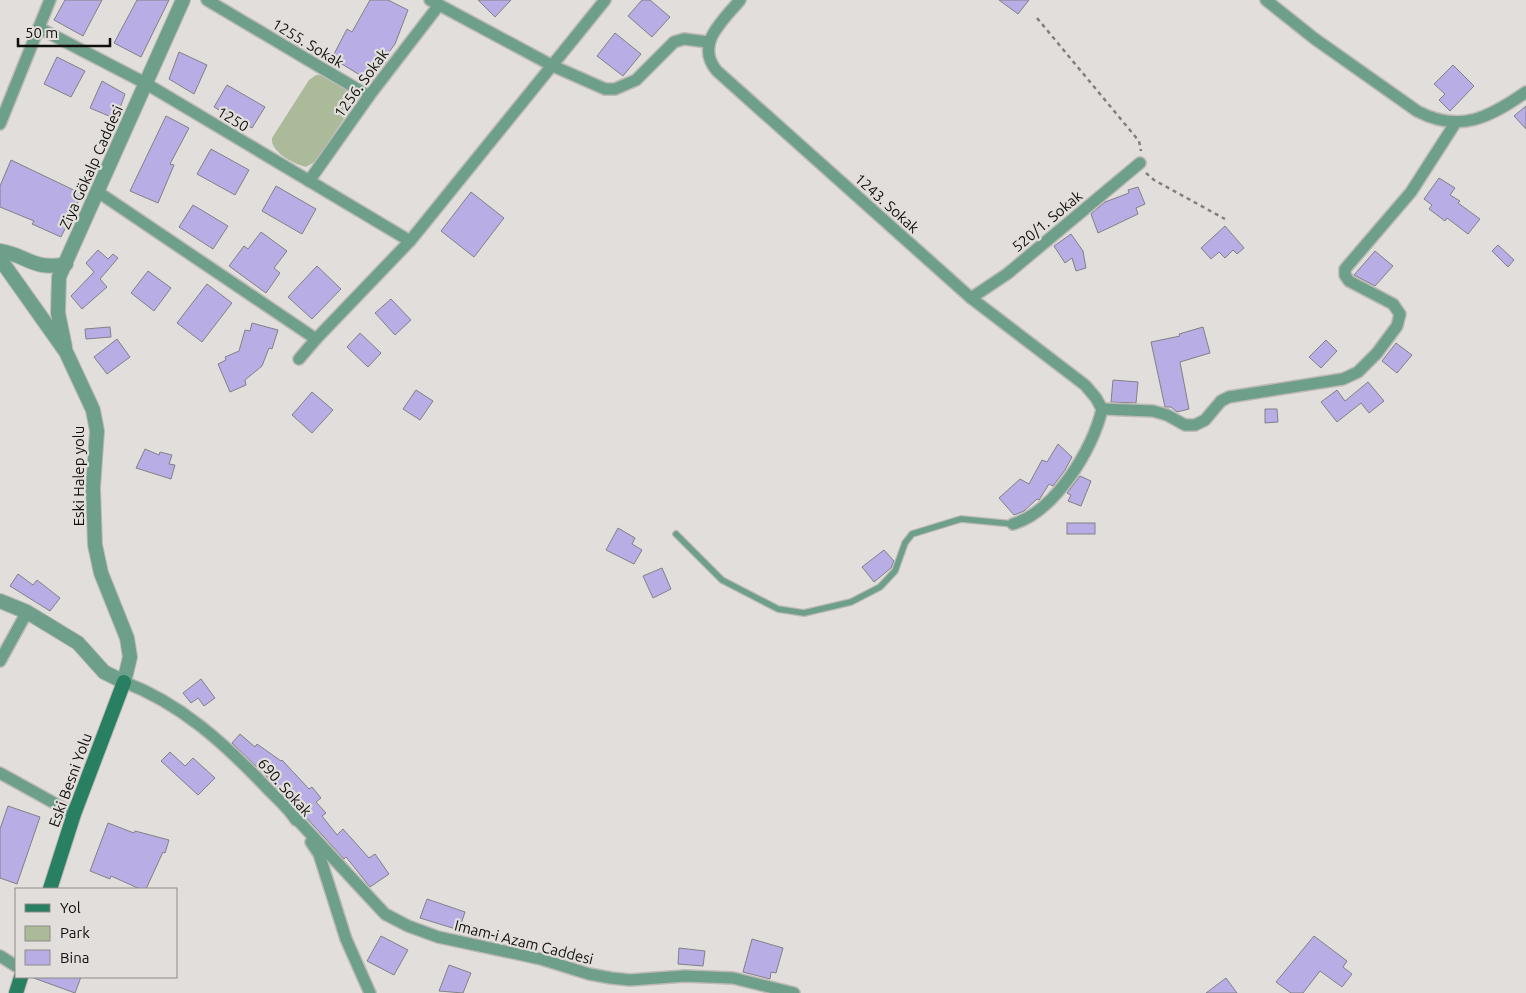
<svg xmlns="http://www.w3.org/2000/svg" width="1526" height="993" viewBox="0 0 1526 993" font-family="Ubuntu,sans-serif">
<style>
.green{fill:#abbb9a}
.building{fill:#b9ade5;stroke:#828185}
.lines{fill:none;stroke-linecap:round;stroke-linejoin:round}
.service-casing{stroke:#bcb9b6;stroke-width:8}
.minor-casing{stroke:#bcb9b6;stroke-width:14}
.tertiary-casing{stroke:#bcb9b6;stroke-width:16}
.secondary-casing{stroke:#bcb9b6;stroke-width:16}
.path{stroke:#817f7d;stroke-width:2.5;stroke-dasharray:4 4;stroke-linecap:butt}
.service{stroke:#6d9f8a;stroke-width:5.5}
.minor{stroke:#6d9f8a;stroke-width:11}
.tertiary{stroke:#6d9f8a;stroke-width:14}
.secondary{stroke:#287f62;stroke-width:14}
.labels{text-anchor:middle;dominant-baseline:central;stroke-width:4.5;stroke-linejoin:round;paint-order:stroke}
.street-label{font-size:15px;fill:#100f0e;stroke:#e2dedb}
</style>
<rect width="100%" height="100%" fill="#e2dedb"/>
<path class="green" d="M316 75C328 74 352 88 357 99L316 161 306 167C294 164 270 152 272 138L309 80Z"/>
<g class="building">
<polygon points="65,0 102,0 83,36 54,20"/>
<polygon points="137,0 169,0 141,57 114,43"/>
<polygon points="370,0 388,0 408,10 395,44 368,80 332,58 347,29 352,32"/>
<polygon points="478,0 511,0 495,17"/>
<polygon points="642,0 650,0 670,17 652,37 628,16"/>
<polygon points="999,0 1029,0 1018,14"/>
<polygon points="615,33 641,54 623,76 597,56"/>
<polygon points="179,52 207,65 194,94 169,79"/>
<polygon points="57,57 85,71 71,97 44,84"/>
<polygon points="1453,65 1474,86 1450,111 1439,100 1445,94 1434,84"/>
<polygon points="102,81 125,94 116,119 90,108"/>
<polygon points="227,85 265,107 252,128 214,107"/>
<polygon points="1526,106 1526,129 1514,116"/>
<polygon points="166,116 189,128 170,164 174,165 158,203 130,191"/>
<polygon points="211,149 249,170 235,195 197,174"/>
<polygon points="11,160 82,194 61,237 32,224 34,221 0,207 0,186"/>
<polygon points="1439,178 1455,188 1450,195 1460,201 1458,203 1480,219 1468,234 1447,218 1445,221 1429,209 1432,205 1424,199"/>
<polygon points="276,186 316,209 302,234 262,211"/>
<polygon points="1138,187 1145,204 1136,208 1138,214 1098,233 1091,214 1105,202 1129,193 1128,190"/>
<polygon points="471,192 504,218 474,257 441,231"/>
<polygon points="193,205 228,226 213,249 179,227"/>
<polygon points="1225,226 1244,248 1237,254 1233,250 1225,258 1219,252 1211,259 1201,248"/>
<polygon points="261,232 287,251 274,268 280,273 266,293 229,266 244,246 248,249"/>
<polygon points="1071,234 1083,251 1086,268 1076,271 1072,258 1065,263 1054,246"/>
<polygon points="1498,245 1514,260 1508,267 1492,251"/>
<polygon points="98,250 108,259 113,254 118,258 100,279 107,287 82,309 71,296 94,272 86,263"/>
<polygon points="1375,251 1393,266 1375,286 1354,275"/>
<polygon points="317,266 341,289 312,319 288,297"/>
<polygon points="148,271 171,288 154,311 131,293"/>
<polygon points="207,284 232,303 202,342 177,323"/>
<polygon points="391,299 411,320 395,335 375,313"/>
<polygon points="252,323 278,330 272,349 269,348 262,366 245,380 246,385 230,392 218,364 226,360 225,357 239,351 245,330 250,331"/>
<polygon points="110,327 111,337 86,339 85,329"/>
<polygon points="1203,327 1210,353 1180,362 1189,409 1177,412 1171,407 1165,407 1151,342 1180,336 1179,334"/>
<polygon points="360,333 381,353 368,367 347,347"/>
<polygon points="117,339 130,357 107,374 94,357"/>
<polygon points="1326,340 1337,351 1321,368 1309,357"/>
<polygon points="1396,343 1412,355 1397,373 1382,361"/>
<polygon points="1113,380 1138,382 1136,403 1111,402"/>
<polygon points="1368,382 1384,401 1369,413 1361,403 1337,422 1321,402 1337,390 1345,401"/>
<polygon points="416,390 433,401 420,420 403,409"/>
<polygon points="312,392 333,410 312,433 292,415"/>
<polygon points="1265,409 1277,409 1278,422 1265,423"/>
<polygon points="1058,444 1072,457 1065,470 1053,486 1049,484 1039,500 1037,499 1024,511 1014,515 999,498 1020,479 1029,484 1042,460 1047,462"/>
<polygon points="145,449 159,455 160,452 172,455 169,464 175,465 171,479 136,468"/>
<polygon points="1080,476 1091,481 1081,506 1068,501 1071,495 1067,493"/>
<rect x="1067" y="523" width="28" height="11"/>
<polygon points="618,528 635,538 632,544 642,550 634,564 606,550"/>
<polygon points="884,550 894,561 891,568 874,582 862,567"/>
<polygon points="662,568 671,589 653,598 643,576"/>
<polygon points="18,574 33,585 37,580 60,598 50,611 10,586"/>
<polygon points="201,679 215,698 204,706 198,698 191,703 183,693"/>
<polygon points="240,734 255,747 257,744 281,761 282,760 309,789 312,787 321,798 316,802 326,813 322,816 337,835 343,829 369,858 375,854 389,874 370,887 346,857 344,859 284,793 232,743"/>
<polygon points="170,752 185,766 193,758 215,778 198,795 161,761"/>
<polygon points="8,806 40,817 17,884 0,878 0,829"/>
<polygon points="108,823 134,833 135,831 169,840 165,853 163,852 146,889 140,889 111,876 110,879 90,871"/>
<polygon points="427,899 465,912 459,930 420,918"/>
<polygon points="381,936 408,950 394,975 367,961"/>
<polygon points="1314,936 1347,961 1343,967 1352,974 1342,987 1320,971 1303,993 1291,993 1276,982"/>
<polygon points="752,939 783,948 776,973 771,972 770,979 743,972"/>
<polygon points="679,948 705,951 703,966 678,964"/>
<polygon points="449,965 471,973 463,993 439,991"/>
<polygon points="31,977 81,977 75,993"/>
<polygon points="1226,978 1237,993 1206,993"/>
</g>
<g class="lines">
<defs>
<polyline id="service" points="676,534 722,580 778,609 804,613 851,602 880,587 895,571 905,543 912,534 961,519 1013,524"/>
<g id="minor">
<polyline points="207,0 369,96"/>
<polyline points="430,0 553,66 605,89 615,89 636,80 674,42 684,39 708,42"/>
<path d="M740 0C723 21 694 44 717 71L971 298 1085 385 1096 398 1102 409"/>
<path d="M1266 0 1315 39 1417 111C1460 134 1490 117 1526 92"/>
<polyline points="39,28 145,83 410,241"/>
<polyline points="0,124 50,0"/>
<polyline points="309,181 369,96 439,5"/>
<polyline points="98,192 316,339 410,241 605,0"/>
<polyline points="971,298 1007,274 1140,163"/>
<polyline points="299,359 316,339"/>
<polyline points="1102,409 1153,411 1167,415 1185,425 1195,425 1205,420 1221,401 1229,397 1343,379 1358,372 1377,353 1397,326 1400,314 1393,304 1349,281 1345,275 1345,269 1411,192 1456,122"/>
<path d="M1013 524C1054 512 1093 450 1102 409"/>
<polyline points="0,661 27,612"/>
<path d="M124 682C180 703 224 743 265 786 275 797 288 807 296 820"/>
<polyline points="0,773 74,814"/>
<polyline points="293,815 385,914 408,926 438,937 541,959 589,974 611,978 630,980 685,976 733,978 794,993"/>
<polyline points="311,842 319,854 346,939 370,993"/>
<polyline points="0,956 16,966"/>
</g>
<g id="tertiary">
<path d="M0 251C27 255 33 271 66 264"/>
<polyline points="0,259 66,352 93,410 97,431 93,488 95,545 101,573 127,638 130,657 124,682 104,672 78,643 27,612 0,601"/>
<polyline points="65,347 58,313 59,277 183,0"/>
</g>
<g id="secondary">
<polyline points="50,889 74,814 124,682"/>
<polyline points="16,993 21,977"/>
</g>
</defs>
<use href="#service" class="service-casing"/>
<use href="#minor" class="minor-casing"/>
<use href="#tertiary" class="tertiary-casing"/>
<use href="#secondary" class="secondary-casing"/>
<g class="path">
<polyline points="1037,18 1139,141 1141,151"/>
<polyline points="1146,173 1154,180 1225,219"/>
</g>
<use href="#service" class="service"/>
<use href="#minor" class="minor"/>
<use href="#tertiary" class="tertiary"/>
<use href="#secondary" class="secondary"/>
</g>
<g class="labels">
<g class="street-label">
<text transform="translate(308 43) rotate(31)">1255. Sokak</text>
<text transform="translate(361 83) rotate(-54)">1256. Sokak</text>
<text transform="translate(233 119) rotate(31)">1250</text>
<text transform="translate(91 167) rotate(-66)">Ziya Gökalp Caddesi</text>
<text transform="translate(887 203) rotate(42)">1243. Sokak</text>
<text transform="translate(1047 221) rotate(-40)">520/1. Sokak</text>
<text transform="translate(78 476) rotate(-90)">Eski Halep yolu</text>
<text transform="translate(70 780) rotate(-70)">Eski Besni Yolu</text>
<text transform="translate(285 787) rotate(48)">690. Sokak</text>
<text transform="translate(524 942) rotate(14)">Imam-i Azam Caddesi</text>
</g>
</g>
<rect x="15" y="888" width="162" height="90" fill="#e2dedb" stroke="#8e8b89"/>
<rect x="25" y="904" width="25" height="8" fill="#287f62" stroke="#8e8b89"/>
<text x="60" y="913" font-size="15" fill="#100f0e">Yol</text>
<rect x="25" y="926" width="25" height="15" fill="#abbb9a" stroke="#8e8b89"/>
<text x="60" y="938" font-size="15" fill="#100f0e">Park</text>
<rect x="25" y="950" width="25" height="15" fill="#b9ade5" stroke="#8e8b89"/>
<text x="60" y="963" font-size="15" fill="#100f0e">Bina</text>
<path d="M18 38v8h92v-8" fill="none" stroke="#100f0e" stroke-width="2.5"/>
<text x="25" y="38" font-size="15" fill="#100f0e" stroke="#e2dedb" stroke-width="4" paint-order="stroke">50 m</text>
</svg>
